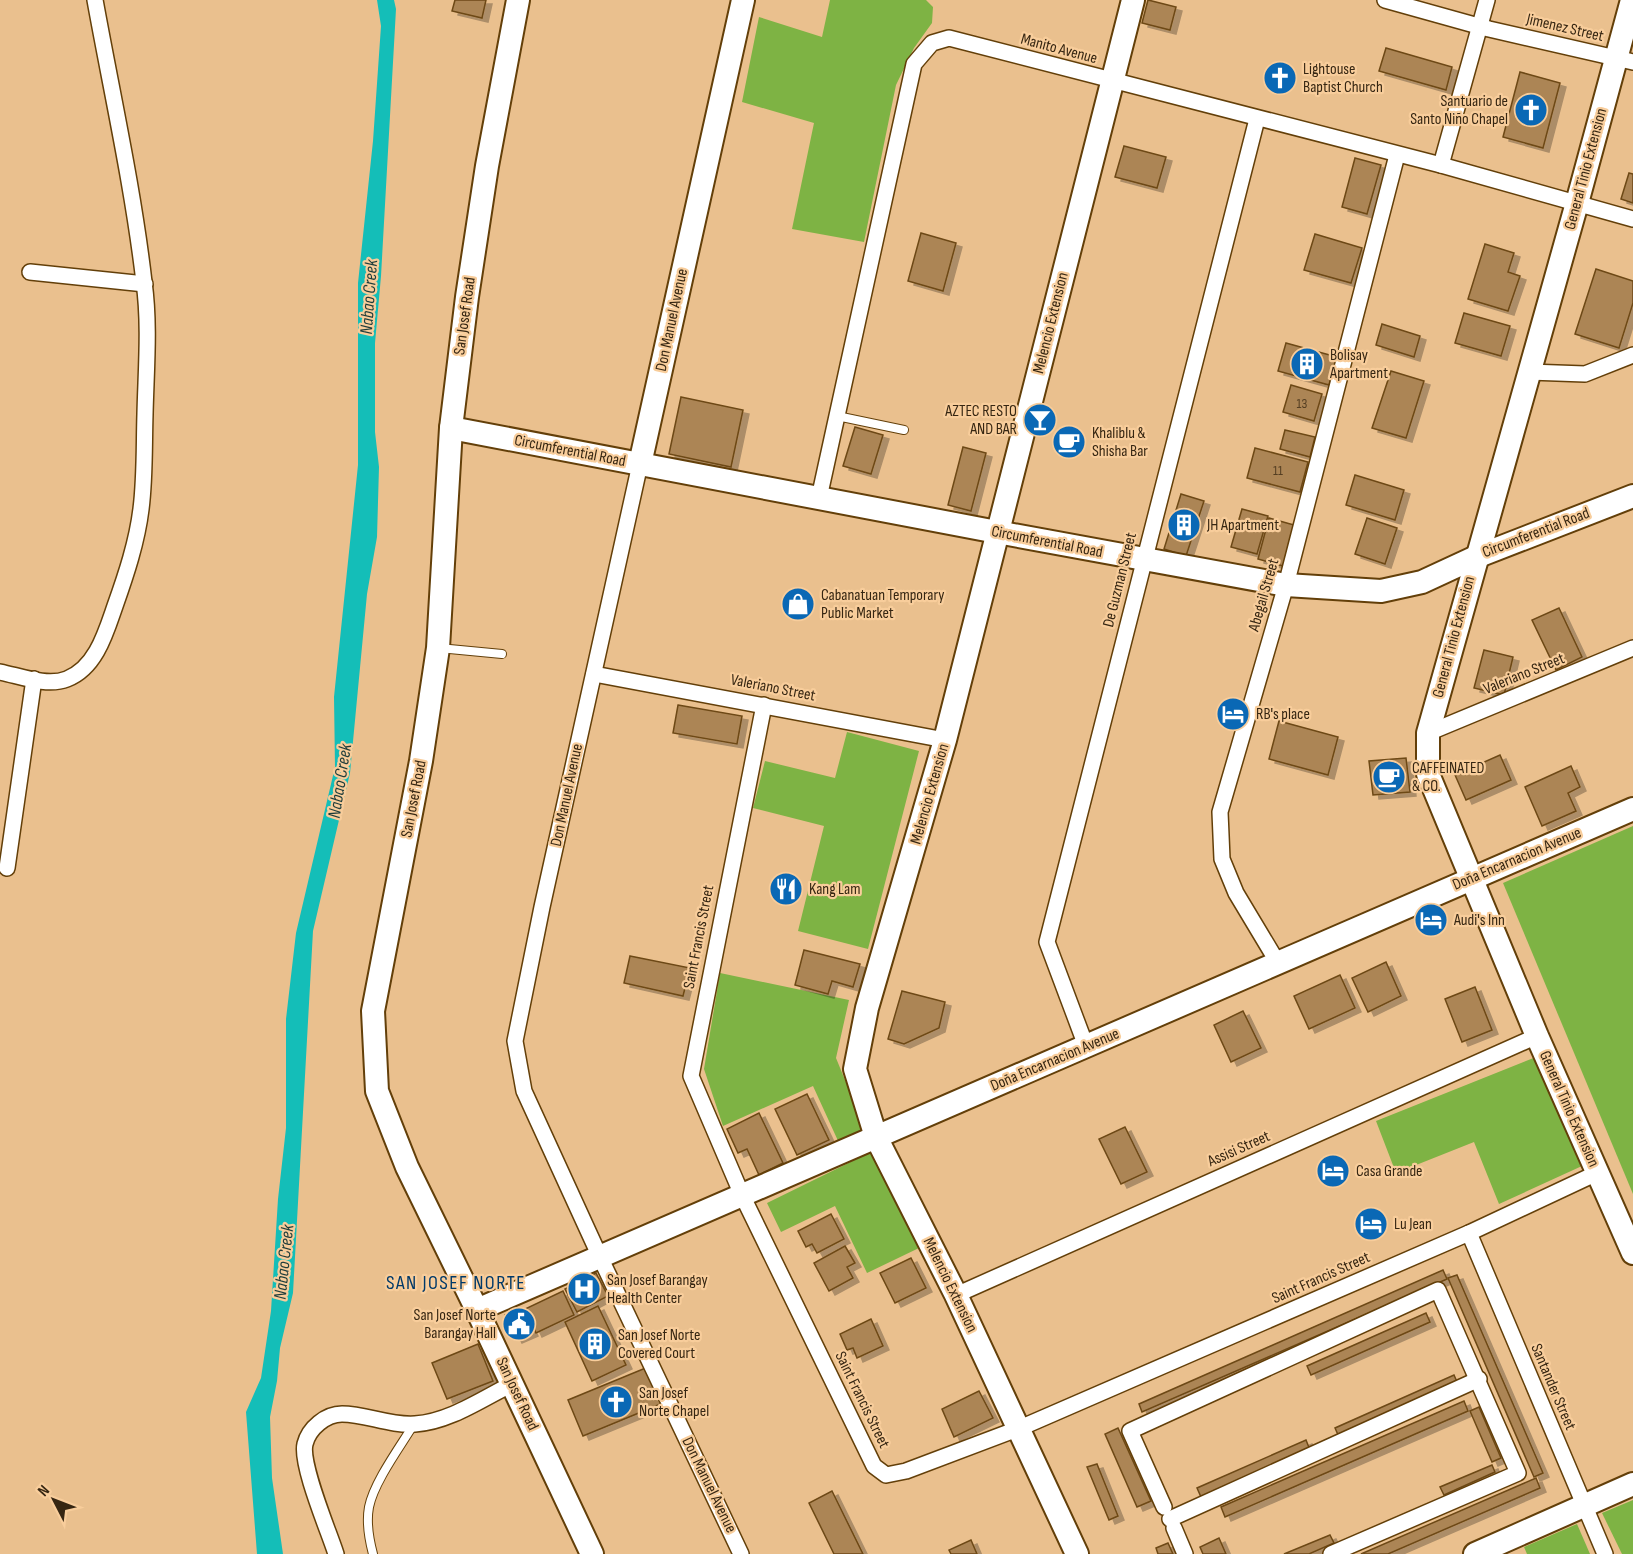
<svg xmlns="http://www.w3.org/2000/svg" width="1633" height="1554" viewBox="0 0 1633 1554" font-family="'Sofia Sans Condensed',sans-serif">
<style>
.green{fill:#7eb344}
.water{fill:#14beb8}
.building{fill:#ac8554;stroke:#6d4816;stroke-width:1.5;filter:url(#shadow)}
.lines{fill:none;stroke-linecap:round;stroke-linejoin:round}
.lane-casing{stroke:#633f09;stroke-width:10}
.street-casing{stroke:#633f09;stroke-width:18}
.secondary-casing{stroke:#633f09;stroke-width:26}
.lane{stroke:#fff;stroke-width:8}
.street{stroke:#fff;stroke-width:15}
.secondary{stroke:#fff;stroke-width:22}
.labels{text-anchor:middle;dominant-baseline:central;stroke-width:4.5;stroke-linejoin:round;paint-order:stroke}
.number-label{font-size:14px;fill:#543e22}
.street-label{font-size:16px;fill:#362612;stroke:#f8cd9b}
.poi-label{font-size:16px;fill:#362612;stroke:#f8cd9b;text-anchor:start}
.water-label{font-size:18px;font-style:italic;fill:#1f3d3b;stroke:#f8cd9b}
.quarter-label{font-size:20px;letter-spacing:1.5px;fill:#003969;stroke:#f8cd9b}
</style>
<defs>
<filter id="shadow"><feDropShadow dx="6" dy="4" stdDeviation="0" flood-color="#0004"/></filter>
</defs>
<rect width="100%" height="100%" fill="#eac08e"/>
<g class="green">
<polygon points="830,0 926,0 933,7 932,23 914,48 896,85 864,242 792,229 814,123 742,102 759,17 822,37"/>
<polygon points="847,732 919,751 868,949 798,931 824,826 753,808 765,761 835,778"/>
<polygon points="1633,826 1633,1194 1503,883"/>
<polygon points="720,973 849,1000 836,1058 865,1129 839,1143 813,1086 723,1126 704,1069"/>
<polygon points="1536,1057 1582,1166 1499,1204 1474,1142 1396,1173 1376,1121"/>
<polygon points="873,1151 919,1248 867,1273 835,1206 781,1232 767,1203"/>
<polygon points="1633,1500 1633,1554 1622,1554 1602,1513"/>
<polygon points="1577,1524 1590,1554 1527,1554 1524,1547"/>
</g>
<polygon class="water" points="377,0 394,0 396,9 381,276 375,343 375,432 379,467 377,537 367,594 350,773 313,931 293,1293 280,1348 277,1381 270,1417 272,1478 283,1554 257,1554 246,1412 261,1378 271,1311 278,1199 286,1128 286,1019 296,933 335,767 334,697 358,465 358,283 373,141 381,26"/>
<g class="building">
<polygon points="455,0 486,0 482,18 452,11"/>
<polygon points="1148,0 1176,7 1170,30 1142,23"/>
<polygon points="1386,48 1452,67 1446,90 1379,71"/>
<polygon points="1520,72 1560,83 1543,148 1503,137"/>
<polygon points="1124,146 1166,157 1157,188 1115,177"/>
<polygon points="1355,158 1381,165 1367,214 1342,207"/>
<polygon points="1629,173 1633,174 1633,203 1621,199"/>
<polygon points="921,233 956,243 943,291 908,281"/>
<polygon points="1315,234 1362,248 1351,283 1304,270"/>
<polygon points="1485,244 1514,253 1508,272 1520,276 1508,311 1468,299"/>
<polygon points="1596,269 1633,281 1633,303 1619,348 1575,334"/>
<polygon points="1464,313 1510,326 1501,356 1455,343"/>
<polygon points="1382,324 1420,336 1414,357 1376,345"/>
<polygon points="1286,343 1337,357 1329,385 1278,371"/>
<polygon points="1391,371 1424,381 1406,438 1372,428"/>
<polygon points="1291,385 1322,394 1314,421 1283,412"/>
<polygon points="681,397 743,410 731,467 669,454"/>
<polygon points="855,427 883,435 871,474 843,466"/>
<polygon points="1285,430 1315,437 1310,457 1280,449"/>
<polygon points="963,447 986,453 971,511 948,505"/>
<polygon points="1255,448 1308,462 1300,492 1247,478"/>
<polygon points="1355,475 1404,490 1395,520 1346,505"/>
<polygon points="1181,494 1204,501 1186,556 1164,549"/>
<polygon points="1242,509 1268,516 1257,554 1231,547"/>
<polygon points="1269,518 1294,525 1283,566 1258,559"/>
<polygon points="1367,518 1397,528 1385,564 1355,554"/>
<polygon points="1559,608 1582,657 1556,670 1532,620"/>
<polygon points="1484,650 1513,657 1504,695 1474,688"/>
<polygon points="678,705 742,716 737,744 673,733"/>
<polygon points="1279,721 1338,737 1328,775 1269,759"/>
<polygon points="1500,755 1511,780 1466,800 1455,775"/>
<polygon points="1406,758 1410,792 1373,795 1369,761"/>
<polygon points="1571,766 1580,787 1568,793 1576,811 1542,826 1525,787"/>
<polygon points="804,950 860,964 853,987 832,981 828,994 795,985"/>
<polygon points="630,956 690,968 683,996 624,983"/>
<polygon points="1386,962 1401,996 1368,1012 1352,978"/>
<polygon points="1340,975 1355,1008 1309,1029 1294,996"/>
<polygon points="1475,987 1492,1030 1462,1042 1445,999"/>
<polygon points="902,991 945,1002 939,1028 904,1044 888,1039"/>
<polygon points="1243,1011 1261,1048 1231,1062 1214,1025"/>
<polygon points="807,1094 829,1140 797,1155 775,1109"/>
<polygon points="759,1113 783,1163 759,1175 747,1149 738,1153 727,1129"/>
<polygon points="1125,1127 1147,1172 1121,1184 1099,1139"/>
<polygon points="831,1214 844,1239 817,1253 812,1244 806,1247 798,1231"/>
<polygon points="845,1246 855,1263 847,1267 853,1278 829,1291 814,1263"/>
<polygon points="911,1258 926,1288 895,1303 880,1273"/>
<polygon points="1443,1270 1447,1279 1142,1412 1139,1404"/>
<polygon points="596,1273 608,1296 577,1312 565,1289"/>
<polygon points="1457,1275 1543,1473 1534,1477 1448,1278"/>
<polygon points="563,1291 574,1315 536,1333 525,1309"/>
<polygon points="598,1306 626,1365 592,1381 565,1322"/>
<polygon points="522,1308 532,1332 516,1339 505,1315"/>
<polygon points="1426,1313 1430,1322 1311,1375 1307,1366"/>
<polygon points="871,1319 883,1346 857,1358 853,1348 847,1350 840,1334"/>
<polygon points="478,1344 493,1381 447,1399 432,1363"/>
<polygon points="648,1367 663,1403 583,1436 568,1400"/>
<polygon points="1454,1375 1458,1384 1339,1437 1335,1428"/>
<polygon points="979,1391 993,1418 954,1437 942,1409"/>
<polygon points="1464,1401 1468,1411 1225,1517 1221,1507"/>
<polygon points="1479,1407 1501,1458 1492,1462 1470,1411"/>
<polygon points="1118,1428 1151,1501 1137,1507 1105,1434"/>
<polygon points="1306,1440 1310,1450 1201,1497 1197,1488"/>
<polygon points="1097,1464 1118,1516 1109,1520 1087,1467"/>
<polygon points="1492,1465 1495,1472 1444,1495 1440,1487"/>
<polygon points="1536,1478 1540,1488 1388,1554 1361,1554"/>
<polygon points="832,1491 863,1554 834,1554 809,1503"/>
<polygon points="1330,1535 1334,1543 1309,1554 1284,1554"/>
<polygon points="1219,1538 1226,1554 1203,1554 1200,1547"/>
<polygon points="971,1540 977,1554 951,1554 949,1550"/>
<polygon points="1168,1543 1173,1554 1158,1554 1156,1548"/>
</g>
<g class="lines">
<defs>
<g id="lane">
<polyline points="837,416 904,430"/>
<polyline points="439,648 502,654"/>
<path d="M373 1554C369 1539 366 1523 369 1507 374 1482 400 1447 414 1424"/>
</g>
<g id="street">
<polyline points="1385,0 1489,29 1633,62"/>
<polyline points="1441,165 1487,0"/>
<polyline points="30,272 145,284"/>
<polyline points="1529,372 1585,374 1633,355"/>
<polyline points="640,464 542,907 515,1041 524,1091 600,1257 741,1554"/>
<polyline points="819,498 914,64 932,43 949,38 1441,165 1633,219"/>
<path d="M0 672C20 676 47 687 67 679 96 668 106 632 115 606 126 575 137 542 141 509 145 478 144 446 145 414 146 370 150 325 144 282 133 187 112 94 95 0"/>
<polyline points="594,674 945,740"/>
<polyline points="764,705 691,1076 742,1195 874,1466 886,1475 906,1471 1020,1428 1469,1233 1597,1173"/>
<polyline points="1428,733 1633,648"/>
<polyline points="7,868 34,679"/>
<polyline points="1278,963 1236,893 1222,859 1220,812 1286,585 1397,155"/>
<polyline points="1086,1046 1047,942 1257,119"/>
<polyline points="1469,1233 1605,1554"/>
<polyline points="956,1295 1537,1036"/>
<polyline points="1164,1507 1130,1431 1438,1290 1518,1473 1331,1554"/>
<polyline points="1170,1519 1479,1379"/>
<polyline points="1174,1528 1185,1554"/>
<path d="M336 1554C329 1532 300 1464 305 1444 309 1428 326 1414 342 1414 366 1414 390 1426 415 1424 449 1422 482 1399 512 1384"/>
</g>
<g id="secondary">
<polyline points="518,0 487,166 467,297 451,428 438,648 421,761 373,1011 377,1091 407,1167 477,1310 592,1554"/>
<polyline points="1632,0 1577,203 1428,733 1428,774 1537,1036 1633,1253"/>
<polyline points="451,428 997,532 1286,585 1381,591 1422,582 1476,557 1633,496"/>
<polyline points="640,464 743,0"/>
<polyline points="477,1310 1633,809"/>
<polyline points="1077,1554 956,1295 876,1137 855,1069 867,1008 945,740 1133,0"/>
<polyline points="1475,1554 1633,1484"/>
</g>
</defs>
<use href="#lane" class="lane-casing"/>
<use href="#street" class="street-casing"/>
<use href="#secondary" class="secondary-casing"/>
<use href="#lane" class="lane"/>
<use href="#street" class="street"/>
<use href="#secondary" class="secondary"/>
</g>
<defs>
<symbol id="church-disc" viewBox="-11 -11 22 22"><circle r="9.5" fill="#0a68b5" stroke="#f8cd9b"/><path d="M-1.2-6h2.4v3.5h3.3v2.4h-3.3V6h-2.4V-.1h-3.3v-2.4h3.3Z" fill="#fff"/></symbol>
<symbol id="building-disc" viewBox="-11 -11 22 22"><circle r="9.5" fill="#0a68b5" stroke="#f8cd9b"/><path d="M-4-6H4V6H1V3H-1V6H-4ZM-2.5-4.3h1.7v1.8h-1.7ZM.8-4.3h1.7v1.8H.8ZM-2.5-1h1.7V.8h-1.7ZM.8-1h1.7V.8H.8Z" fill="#fff"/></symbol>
<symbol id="bar-disc" viewBox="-11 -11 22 22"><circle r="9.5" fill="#0a68b5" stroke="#f8cd9b"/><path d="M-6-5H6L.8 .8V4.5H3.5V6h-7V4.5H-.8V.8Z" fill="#fff"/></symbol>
<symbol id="cafe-disc" viewBox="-11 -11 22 22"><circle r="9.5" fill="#0a68b5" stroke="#f8cd9b"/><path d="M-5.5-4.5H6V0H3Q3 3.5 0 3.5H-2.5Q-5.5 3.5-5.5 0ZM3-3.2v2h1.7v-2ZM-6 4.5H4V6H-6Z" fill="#fff"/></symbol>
<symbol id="shop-disc" viewBox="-11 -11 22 22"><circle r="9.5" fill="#0a68b5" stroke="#f8cd9b"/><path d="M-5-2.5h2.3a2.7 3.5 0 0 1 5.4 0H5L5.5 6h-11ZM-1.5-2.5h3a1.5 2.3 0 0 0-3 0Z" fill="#fff"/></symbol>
<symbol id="hotel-disc" viewBox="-11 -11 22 22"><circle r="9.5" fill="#0a68b5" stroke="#f8cd9b"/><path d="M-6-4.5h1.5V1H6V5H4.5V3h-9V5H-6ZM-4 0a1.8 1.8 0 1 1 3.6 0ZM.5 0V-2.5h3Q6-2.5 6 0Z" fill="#fff"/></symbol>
<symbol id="restaurant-disc" viewBox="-11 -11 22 22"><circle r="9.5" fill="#0a68b5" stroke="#f8cd9b"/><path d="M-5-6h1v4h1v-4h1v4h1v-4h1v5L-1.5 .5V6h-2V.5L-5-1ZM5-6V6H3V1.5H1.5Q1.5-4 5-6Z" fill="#fff"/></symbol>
<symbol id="hospital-disc" viewBox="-11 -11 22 22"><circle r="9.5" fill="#0a68b5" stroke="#f8cd9b"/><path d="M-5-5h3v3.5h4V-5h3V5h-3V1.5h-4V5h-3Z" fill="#fff"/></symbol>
<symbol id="civic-disc" viewBox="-11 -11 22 22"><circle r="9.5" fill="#0a68b5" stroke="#f8cd9b"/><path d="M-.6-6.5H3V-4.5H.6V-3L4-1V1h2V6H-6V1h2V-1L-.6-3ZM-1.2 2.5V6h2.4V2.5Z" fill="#fff"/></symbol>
</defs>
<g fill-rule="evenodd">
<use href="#church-disc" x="1261" y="59" width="38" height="38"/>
<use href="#church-disc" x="1512" y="91" width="38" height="38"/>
<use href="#building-disc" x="1288" y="345" width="38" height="38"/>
<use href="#bar-disc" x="1021" y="401" width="38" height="38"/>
<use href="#cafe-disc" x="1050" y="423" width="38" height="38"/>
<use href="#building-disc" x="1165" y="506" width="38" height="38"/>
<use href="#shop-disc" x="779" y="585" width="38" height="38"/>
<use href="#hotel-disc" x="1214" y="695" width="38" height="38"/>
<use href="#cafe-disc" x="1370" y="758" width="38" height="38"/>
<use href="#restaurant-disc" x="767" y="870" width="38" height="38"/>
<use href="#hotel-disc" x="1412" y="901" width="38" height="38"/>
<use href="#hotel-disc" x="1314" y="1152" width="38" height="38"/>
<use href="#hotel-disc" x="1352" y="1205" width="38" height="38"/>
<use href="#hospital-disc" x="565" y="1270" width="38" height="38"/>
<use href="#civic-disc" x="500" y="1305" width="38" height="38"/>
<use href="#building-disc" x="576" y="1325" width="38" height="38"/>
<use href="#church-disc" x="597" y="1383" width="38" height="38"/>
</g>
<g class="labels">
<g class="number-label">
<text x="1302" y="403">13</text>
<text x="1278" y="470">11</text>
</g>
<g class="street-label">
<text transform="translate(1565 28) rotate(13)">Jimenez Street</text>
<text transform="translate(1059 49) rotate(15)">Manito Avenue</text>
<text transform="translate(1586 169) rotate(-75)">General Tinio Extension</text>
<text transform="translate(465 316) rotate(-82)">San Josef Road</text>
<text transform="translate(672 320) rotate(-78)">Don Manuel Avenue</text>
<text transform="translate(1051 323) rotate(-76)">Melencio Extension</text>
<text transform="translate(570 451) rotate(11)">Circumferential Road</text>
<text transform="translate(1536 533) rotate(-21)">Circumferential Road</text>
<text transform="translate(1047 542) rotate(11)">Circumferential Road</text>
<text transform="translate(1120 580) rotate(-76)">De Guzman Street</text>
<text transform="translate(1264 595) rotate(-74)">Abegail Street</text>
<text transform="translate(1454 637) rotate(-75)">General Tinio Extension</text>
<text transform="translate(1524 674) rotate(-22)">Valeriano Street</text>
<text transform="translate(773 688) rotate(11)">Valeriano Street</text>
<text transform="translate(930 794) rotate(-74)">Melencio Extension</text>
<text transform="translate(567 795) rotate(-78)">Don Manuel Avenue</text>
<text transform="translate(414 799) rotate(-79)">San Josef Road</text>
<text transform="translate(1517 859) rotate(-23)">Doña Encarnacion Avenue</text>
<text transform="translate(699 937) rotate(-79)">Saint Francis Street</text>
<text transform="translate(1055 1060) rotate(-23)">Doña Encarnacion Avenue</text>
<text transform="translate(1569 1109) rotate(66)">General Tinio Extension</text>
<text transform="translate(1239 1149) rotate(-24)">Assisi Street</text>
<text transform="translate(1321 1278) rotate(-24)">Saint Francis Street</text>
<text transform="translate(950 1285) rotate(64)">Melencio Extension</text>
<text transform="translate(1553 1387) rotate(67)">Santander Street</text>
<text transform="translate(517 1394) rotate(65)">San Josef Road</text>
<text transform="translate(862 1400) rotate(64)">Saint Francis Street</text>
<text transform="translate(709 1485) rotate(64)">Don Manuel Avenue</text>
</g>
<g class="poi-label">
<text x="1303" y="69">Lightouse<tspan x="1303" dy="18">Baptist Church</tspan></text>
<text x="1508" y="101" text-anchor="end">Santuario de<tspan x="1508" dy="18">Santo Niño Chapel</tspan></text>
<text x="1330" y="355">Bolisay<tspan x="1330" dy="18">Apartment</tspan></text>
<text x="1017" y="411" text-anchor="end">AZTEC RESTO<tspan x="1017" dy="18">AND BAR</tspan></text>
<text x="1092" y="433">Khaliblu &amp;<tspan x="1092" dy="18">Shisha Bar</tspan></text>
<text x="1207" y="525">JH Apartment</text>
<text x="821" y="595">Cabanatuan Temporary<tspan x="821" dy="18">Public Market</tspan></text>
<text x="1256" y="714">RB's place</text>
<text x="1412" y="768">CAFFEINATED<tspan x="1412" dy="18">&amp; CO.</tspan></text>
<text x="809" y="889">Kang Lam</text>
<text x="1454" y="920">Audi's Inn</text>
<text x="1356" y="1171">Casa Grande</text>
<text x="1394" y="1224">Lu Jean</text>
<text x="607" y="1280">San Josef Barangay<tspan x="607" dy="18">Health Center</tspan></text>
<text x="496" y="1315" text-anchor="end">San Josef Norte<tspan x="496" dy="18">Barangay Hall</tspan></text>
<text x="618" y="1335">San Josef Norte<tspan x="618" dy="18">Covered Court</tspan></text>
<text x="639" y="1393">San Josef<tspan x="639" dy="18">Norte Chapel</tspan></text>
</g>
<g class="water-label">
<text transform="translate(369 297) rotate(-86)">Nabao Creek</text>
<text transform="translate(340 781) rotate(-81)">Nabao Creek</text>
<text transform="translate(284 1262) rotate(-84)">Nabao Creek</text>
</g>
<g class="quarter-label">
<text x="456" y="1283">SAN JOSEF NORTE</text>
</g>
</g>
<g transform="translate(54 1500) rotate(312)" stroke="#f8cd9b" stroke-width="4.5" paint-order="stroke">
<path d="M0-4.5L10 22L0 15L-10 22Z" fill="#362612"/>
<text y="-9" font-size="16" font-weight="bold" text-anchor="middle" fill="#362612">N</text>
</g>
</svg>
